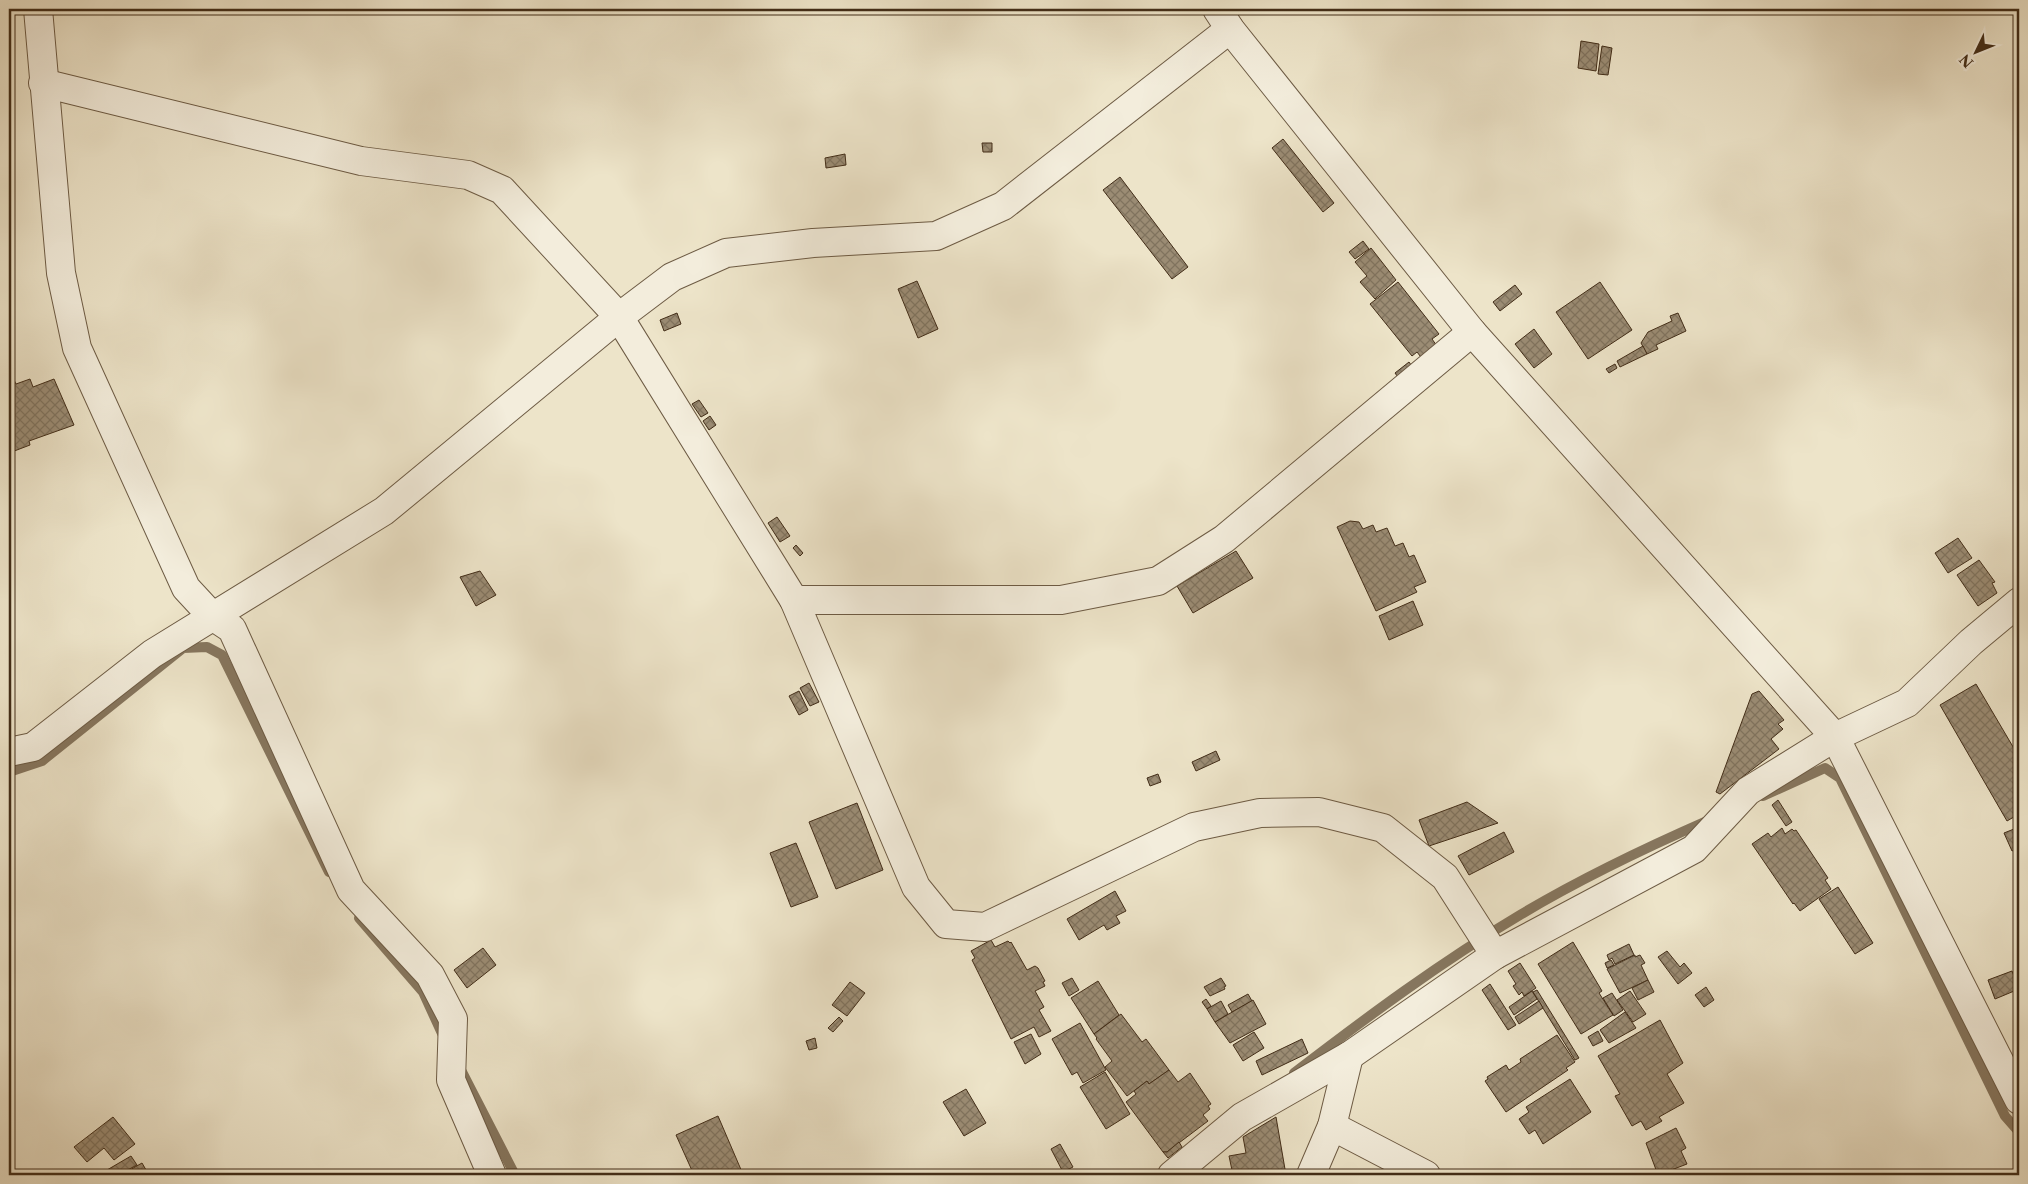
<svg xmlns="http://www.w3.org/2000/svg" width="2028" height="1184" viewBox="0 0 2028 1184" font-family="'Libre Caslon Text',serif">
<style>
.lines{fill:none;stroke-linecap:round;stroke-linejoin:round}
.stream{stroke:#86765e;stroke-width:10}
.building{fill:url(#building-cross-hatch);stroke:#422d18}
.minor-casing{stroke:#6d5b44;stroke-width:30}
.tertiary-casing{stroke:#6d5b44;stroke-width:30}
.minor{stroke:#f3eddc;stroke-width:28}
.tertiary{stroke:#f3eddc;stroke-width:28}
</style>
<defs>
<pattern id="building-cross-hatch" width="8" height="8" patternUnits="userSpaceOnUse" patternTransform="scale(1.25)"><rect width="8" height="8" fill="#9b8c74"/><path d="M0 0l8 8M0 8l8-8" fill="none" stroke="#80735e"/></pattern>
</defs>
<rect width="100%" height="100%" fill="#ede4c9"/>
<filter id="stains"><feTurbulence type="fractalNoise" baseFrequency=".004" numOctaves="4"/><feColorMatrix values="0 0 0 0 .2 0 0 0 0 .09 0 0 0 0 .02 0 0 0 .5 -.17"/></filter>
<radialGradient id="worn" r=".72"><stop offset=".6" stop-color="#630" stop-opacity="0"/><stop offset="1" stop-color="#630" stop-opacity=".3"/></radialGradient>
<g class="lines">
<g class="stream">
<polyline points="9,772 42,761 183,648 207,647 222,655 329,872"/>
<polyline points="1763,796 1825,768 1840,778 2005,1116 2019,1132"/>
<polyline points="359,918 423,992 445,1040"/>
<polyline points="459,1066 515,1175"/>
<path d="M1294 1073C1367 1017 1441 962 1520 915 1580 879 1645 848 1709 820"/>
</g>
</g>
<g class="building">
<polygon points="1581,41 1599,44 1596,71 1578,68"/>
<polygon points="1602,46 1612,48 1608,75 1598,74"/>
<polygon points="1283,139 1334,203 1323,212 1272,148"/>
<polygon points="982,143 992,143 992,152 983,152"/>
<polygon points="845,154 846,165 826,168 825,158"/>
<polygon points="1120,177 1188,267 1172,279 1103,190"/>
<polygon points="1363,241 1369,249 1355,259 1349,252"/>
<polygon points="1371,248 1396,280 1375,299 1360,282 1367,276 1355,262"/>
<polygon points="917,281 938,329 918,338 898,289"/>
<polygon points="1398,282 1439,334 1432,339 1439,349 1424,361 1417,352 1412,356 1370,304"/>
<polygon points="1600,282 1632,330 1588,359 1556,312"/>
<polygon points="1515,285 1522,294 1500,311 1493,302"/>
<polygon points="677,313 681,324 664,331 660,320"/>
<polygon points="1678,313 1686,331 1656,345 1658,349 1647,354 1641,343 1648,332 1672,321 1670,316"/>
<polygon points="1534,329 1552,354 1534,368 1515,344"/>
<polygon points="1643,346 1647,354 1620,367 1617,361"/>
<polygon points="1409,362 1414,369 1400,380 1395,373"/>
<polygon points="1615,364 1617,368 1609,373 1606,369"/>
<polygon points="30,379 33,387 54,379 74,425 29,441 30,445 9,453 9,382 14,380 16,384"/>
<polygon points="699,400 708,413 701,417 692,404"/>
<polygon points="710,416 716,425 709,430 703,421"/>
<polygon points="777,517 790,536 780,542 768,523"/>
<polygon points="1350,521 1359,522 1363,529 1373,525 1376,532 1387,528 1395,546 1403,543 1409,557 1414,555 1426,582 1414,587 1417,592 1376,611 1337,527"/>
<polygon points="1958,538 1972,558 1948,573 1935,553"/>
<polygon points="796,545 803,553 800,556 793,548"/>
<polygon points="1236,551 1253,578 1193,613 1177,586"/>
<polygon points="1979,560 1995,582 1992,583 1997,593 1978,606 1957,575"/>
<polygon points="480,571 496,595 476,606 460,577"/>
<polygon points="1413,601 1423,625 1389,640 1379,616"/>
<polygon points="809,683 819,702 810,706 800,688"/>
<polygon points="1976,684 2019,757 2019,814 2007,821 1940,705"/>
<polygon points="799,691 808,710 799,715 789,696"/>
<polygon points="1759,691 1784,720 1778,724 1783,729 1771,739 1779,749 1720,794 1716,792 1752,694"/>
<polygon points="1216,751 1220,760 1196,771 1192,762"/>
<polygon points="1158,774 1161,782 1150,786 1147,778"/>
<polygon points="1778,800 1792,822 1786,826 1772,805"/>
<polygon points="1467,802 1498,823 1429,846 1419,820"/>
<polygon points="857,803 883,870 836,889 809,822"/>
<polygon points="2019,827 2019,848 2012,851 2004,833"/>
<polygon points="1782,828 1785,834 1792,829 1794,831 1796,830 1828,878 1825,880 1831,889 1800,911 1794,903 1793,904 1752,844 1768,833 1771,837"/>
<polygon points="1504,832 1514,852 1469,875 1458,856"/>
<polygon points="796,843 818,897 791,907 770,853"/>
<polygon points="1838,887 1873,943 1855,954 1819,899"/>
<polygon points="1115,891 1126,911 1116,916 1120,923 1107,930 1104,925 1079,940 1067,919"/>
<polygon points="991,940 995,947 1008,941 1010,943 1011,942 1027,970 1035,966 1038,968 1045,981 1043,982 1045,986 1035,991 1044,1007 1039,1010 1051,1031 1039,1037 1034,1027 1011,1039 972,960 975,958 971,951"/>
<polygon points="1573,942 1602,991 1599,993 1613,1015 1581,1034 1538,964"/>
<polygon points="1629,944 1634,955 1615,964 1612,958 1609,960 1607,955"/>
<polygon points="483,948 496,965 467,988 454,970"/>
<polygon points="1667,951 1680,967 1684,963 1692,973 1678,984 1658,957"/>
<polygon points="1635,955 1635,957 1640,955 1645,963 1641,965 1648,980 1620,993 1607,969"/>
<polygon points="1611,960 1614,965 1607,968 1605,963"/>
<polygon points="1520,963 1536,988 1524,996 1522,992 1519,995 1513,986 1516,984 1508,971"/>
<polygon points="2012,971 2019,989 1995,999 1988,980"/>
<polygon points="1072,978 1079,990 1069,996 1062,983"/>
<polygon points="1221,978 1226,986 1224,987 1225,989 1210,996 1204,987"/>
<polygon points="1648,980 1654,992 1638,1000 1632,988"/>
<polygon points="1098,981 1119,1015 1094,1034 1071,998"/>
<polygon points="850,982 865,993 847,1016 832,1005"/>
<polygon points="1490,984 1516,1025 1508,1030 1482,990"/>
<polygon points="1706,987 1714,1000 1704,1007 1695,995"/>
<polygon points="1537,990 1579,1058 1575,1060 1533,992"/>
<polygon points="1532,991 1537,999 1514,1015 1509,1007"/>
<polygon points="1630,991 1646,1014 1633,1022 1617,1000"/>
<polygon points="1612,993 1623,1010 1614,1016 1603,998"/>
<polygon points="1248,994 1252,1001 1232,1012 1228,1005"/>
<polygon points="1206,999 1211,1006 1207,1009 1202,1002"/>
<polygon points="1253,1000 1266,1024 1230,1043 1215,1022"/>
<polygon points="1221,1001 1228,1014 1215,1022 1207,1009"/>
<polygon points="1539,1001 1543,1008 1519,1024 1515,1017"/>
<polygon points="1625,1012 1636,1028 1609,1043 1600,1030"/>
<polygon points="1121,1014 1142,1042 1146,1039 1169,1070 1149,1084 1147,1081 1127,1096 1105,1067 1112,1061 1096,1039 1097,1038 1094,1034"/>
<polygon points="839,1017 843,1021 833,1032 828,1028"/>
<polygon points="1660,1020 1683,1063 1667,1074 1684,1103 1659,1117 1662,1121 1646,1130 1641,1121 1632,1126 1615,1096 1620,1094 1598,1056"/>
<polygon points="1080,1023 1106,1070 1083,1083 1077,1072 1072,1075 1052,1039"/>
<polygon points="1598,1031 1603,1041 1593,1046 1588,1037"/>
<polygon points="1254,1032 1264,1048 1243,1061 1233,1045"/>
<polygon points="1031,1034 1041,1054 1025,1064 1014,1042"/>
<polygon points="1557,1035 1575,1062 1566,1068 1568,1070 1506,1112 1485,1081 1488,1079 1487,1077 1506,1065 1509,1070 1521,1062 1520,1059"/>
<polygon points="815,1038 817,1048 809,1050 806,1041"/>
<polygon points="1302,1039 1308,1053 1262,1075 1256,1061"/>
<polygon points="1169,1070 1178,1082 1190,1073 1211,1104 1208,1106 1210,1109 1203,1115 1208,1121 1167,1152 1163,1152 1126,1102 1136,1094 1134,1091 1147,1081 1149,1084"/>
<polygon points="1105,1072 1130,1114 1106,1129 1080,1087"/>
<polygon points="1570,1079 1591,1112 1543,1144 1535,1130 1529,1134 1519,1119 1529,1112 1526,1107"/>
<polygon points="966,1089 986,1123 964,1136 943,1102"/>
<polygon points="718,1116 742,1172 736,1175 694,1175 676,1135"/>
<polygon points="113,1117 135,1144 114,1160 104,1148 87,1162 74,1147"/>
<polygon points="1276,1117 1286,1175 1233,1175 1229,1156 1246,1153 1243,1137"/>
<polygon points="1676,1128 1686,1148 1681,1151 1687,1164 1658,1175 1646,1143"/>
<polygon points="1179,1142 1182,1147 1168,1158 1163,1152 1167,1152"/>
<polygon points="1060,1144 1073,1167 1063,1172 1051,1149"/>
<polygon points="131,1156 137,1165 118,1175 110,1175 107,1170"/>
<polygon points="142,1163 149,1175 121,1175"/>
</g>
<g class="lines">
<defs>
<g id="minor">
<polyline points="38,9 61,273 77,348 186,588 211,615 232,629 351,890 430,975 453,1019 451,1080 492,1175"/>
<polyline points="43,83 361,161 468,175 502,190 619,317 794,600 916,887 946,924 985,927 1194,827 1260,813 1319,812 1383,828 1445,877 1495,955"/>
<polyline points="794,600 1061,600 1158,581 1224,539 1472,332"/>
<polyline points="1835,737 2019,1100"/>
<polyline points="9,752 33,747 152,654 384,511 619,317 672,277 726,253 813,243 936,236 1003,206 1230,29"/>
<polyline points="1332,1126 1426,1175"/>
<polyline points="1172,1175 1242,1117 1349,1056 1495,955 1694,849 1748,791 1835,737 1907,703 1971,642 2019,602"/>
<polyline points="1311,1175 1332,1126 1349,1056"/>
</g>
<polyline id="tertiary" points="1217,9 1230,29 1472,332 1835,737"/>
</defs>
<use href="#minor" class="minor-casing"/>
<use href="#tertiary" class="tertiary-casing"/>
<use href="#minor" class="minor"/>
<use href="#tertiary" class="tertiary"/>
</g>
<rect width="2028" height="1184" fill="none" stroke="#ede4c9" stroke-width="30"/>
<rect x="10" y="10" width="2008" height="1164" fill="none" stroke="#422d18" stroke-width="2.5"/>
<rect x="15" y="15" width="1998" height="1154" fill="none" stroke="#422d18"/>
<g transform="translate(1976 52) rotate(227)" stroke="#f3eddc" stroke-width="4" paint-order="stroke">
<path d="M0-4L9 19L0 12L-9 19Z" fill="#422d18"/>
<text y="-8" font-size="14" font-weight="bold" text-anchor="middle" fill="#422d18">N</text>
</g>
<rect width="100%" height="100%" filter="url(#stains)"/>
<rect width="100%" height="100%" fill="url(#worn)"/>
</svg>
